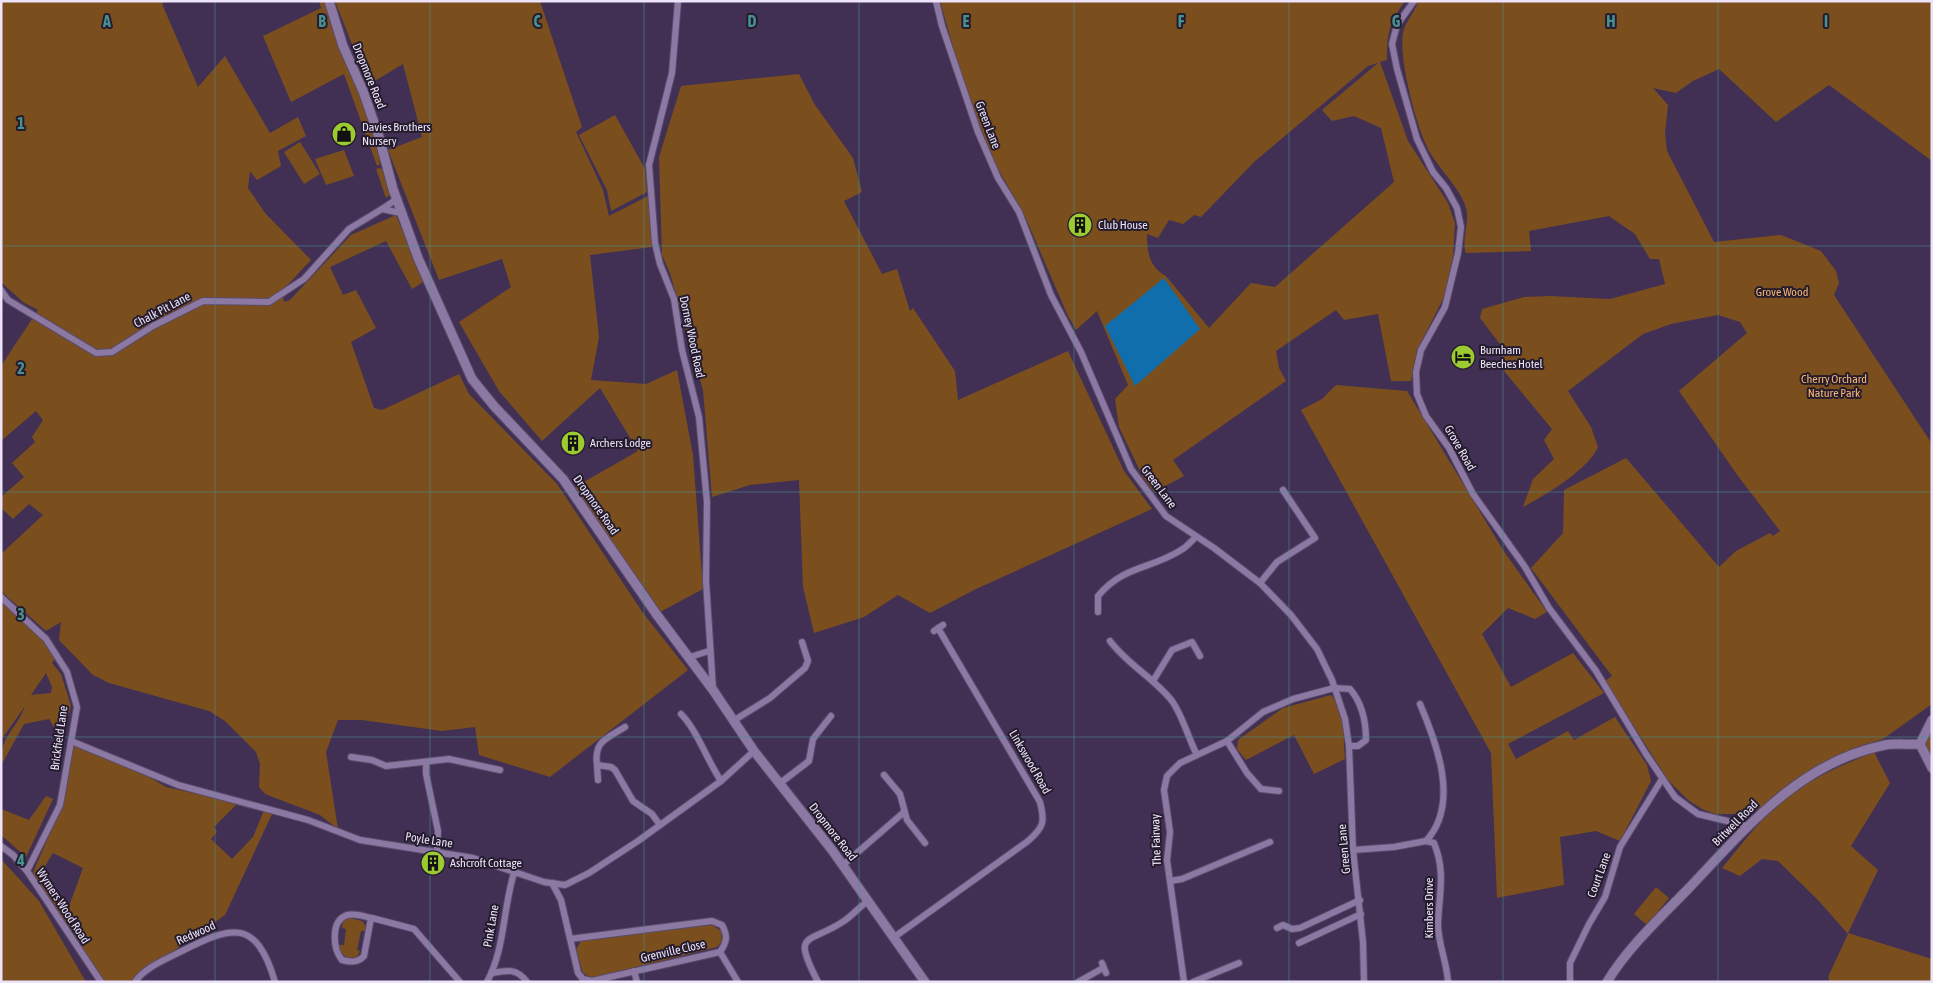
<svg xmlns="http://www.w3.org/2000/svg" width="1933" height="983" viewBox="0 0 1933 983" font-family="'Asap Condensed',sans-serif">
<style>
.green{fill:#7b4f1d;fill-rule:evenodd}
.water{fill:#116eac}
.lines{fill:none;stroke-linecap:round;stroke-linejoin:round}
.minor-casing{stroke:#5b4b6b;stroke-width:8}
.tertiary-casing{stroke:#5b4b6b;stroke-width:11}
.minor{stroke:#8c79a3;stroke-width:6}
.tertiary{stroke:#8c79a3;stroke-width:9}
.grid{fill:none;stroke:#469191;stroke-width:1;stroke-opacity:0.55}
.labels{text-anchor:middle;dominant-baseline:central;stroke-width:4;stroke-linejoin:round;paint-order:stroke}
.street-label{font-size:12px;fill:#ede3fa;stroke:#241c2d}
.poi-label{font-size:12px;fill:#ede3fa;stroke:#241c2d;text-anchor:start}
.park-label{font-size:12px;fill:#f8b775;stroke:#241c2d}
.grid-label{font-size:16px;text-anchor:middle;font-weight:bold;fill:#469191;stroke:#241c2d;stroke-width:4;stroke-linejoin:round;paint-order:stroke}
</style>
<rect width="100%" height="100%" fill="#413054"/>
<g class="green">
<polygon points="1,1 166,1 162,4 198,87 225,56 270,133 298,117 306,136 278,151 281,166 257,180 250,171 248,188 265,213 311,260 282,291 284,302 290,300 351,235 396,215 423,282 412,289 386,241 330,267 343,295 356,290 376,328 351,342 374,408 382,410 459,374 469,394 557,484 643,613 688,670 550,777 479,755 475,727 442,731 362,720 338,720 326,752 338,829 320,815 265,794 259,787 260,764 256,752 225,721 209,711 109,683 93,675 59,640 61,622 46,631 1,591 1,554 43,515 29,504 13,519 1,508 1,497 24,477 12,463 35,442 32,437 43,420 36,411 1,441 1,366 38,310 23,302 1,282"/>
<polygon points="319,1 326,1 376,137 380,164 377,166 344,74 291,102 263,36 321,8"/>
<polygon points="335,1 540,1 582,127 576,132 603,190 609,216 648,196 652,247 590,255 599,337 591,380 646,384 677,370 693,455 703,589 660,612 575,487 638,451 600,388 542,441 499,391 459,322 511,287 502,259 439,280 388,150 422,137 403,64 368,85"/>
<path d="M940 1H1405C1389 23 1387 33 1387 60L1380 62 1408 141 1448 203 1455 223 1453 256 1444 297 1417 350 1411 381H1391L1378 314 1344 320 1336 310 1276 351 1279 368 1286 381 1173 460 1184 476 1154 492 1143 477 1119 427 1115 399 1128 385 1097 311 1076 330 1068 316 1024 214 994 162 984 137 963 82ZM1378 63 1322 110 1332 121 1354 116 1381 128 1394 182 1275 287 1251 283 1209 328 1166 276C1149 267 1147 252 1147 234L1158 238 1169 220 1183 224 1194 215 1201 217 1254 162 1368 66Z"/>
<path d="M1413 1H1932V161L1829 85 1776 122 1719 69 1693 81 1676 93 1653 88 1668 105 1665 133 1667 151 1714 242 1781 235 1821 251 1836 271 1839 283 1834 295 1932 444V704L1883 739 1852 749 1812 769 1778 792 1761 808 1745 814H1715L1702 809 1688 800 1668 780 1605 681 1612 676 1531 568 1563 533 1564 490 1626 458 1719 567 1736 551 1770 533 1773 536 1780 531 1738 476 1679 391 1747 333 1740 322 1718 315 1671 324 1643 334 1568 391 1591 427 1598 447C1588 470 1544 496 1523 507L1533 479 1554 459 1544 440 1552 429 1504 371 1503 348 1480 318 1482 309 1524 297 1550 296 1610 299 1665 284 1659 259H1650L1635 234 1609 216 1529 231 1531 251 1466 253C1461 243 1470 221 1466 208 1461 189 1439 169 1429 151 1417 129 1396 52 1404 29 1407 21 1413 13 1417 5Z"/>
<polygon points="799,74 815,105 853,158 862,192 844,201 882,274 897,269 910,311 913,308 955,371 958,400 1068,351 1124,471 1152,509 976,589 930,613 898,595 864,617 814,633 803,587 799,480 750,485 712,497 703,390 670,273 662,255 659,157 681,86"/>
<polygon points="615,115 645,169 647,192 611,211 607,190 579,135"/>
<polygon points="300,142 320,174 304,184 284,152"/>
<polygon points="344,150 354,176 326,185 315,159"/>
<polygon points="379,168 383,169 391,194 386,198 376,169"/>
<polygon points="1336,385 1407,391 1503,550 1547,612 1535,619 1508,608 1482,634 1511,687 1573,653 1604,693 1508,744 1516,759 1568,731 1574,740 1615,717 1647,765 1651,781 1620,841 1596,831 1560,837 1564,885 1497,898 1491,753 1301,410 1322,399"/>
<path d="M1 601 43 641 55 659 52 663 61 674 71 706 62 740 49 719 24 724 3 762 1 761C1 735 17 729 25 706L1 740ZM46 673 52 687 51 693 31 695Z"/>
<path d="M1331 695C1346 711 1343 738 1345 759L1314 774 1294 735 1246 760 1237 749 1238 740 1283 708Z"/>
<polygon points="1932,731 1932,778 1923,746"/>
<path d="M73 744 139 771 166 787 238 803 214 827 217 832 211 839 232 859 253 837 264 810 273 812 225 915 129 982H105L32 875 62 805ZM53 853 83 868 68 909 51 893 39 876Z"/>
<path d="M1874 752 1890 783 1851 846 1878 870 1848 933 1932 959V982H1830L1828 977 1848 934 1818 900 1778 861 1762 859 1740 876 1722 868C1744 841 1765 813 1794 792 1818 775 1846 764 1874 752Z"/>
<polygon points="46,796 53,799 26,857 1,835 1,809 29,820"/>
<polygon points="1,859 39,901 86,982 1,982"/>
<polygon points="1656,887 1669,898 1647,925 1634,914"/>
<path d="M349 918 362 921 365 925V931H361L357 950 360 951 357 957C348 959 344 957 339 949V945H344L346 929 342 928 343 922Z"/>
<polygon points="712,925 721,931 722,941 717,947 592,978 583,973 576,950 581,940"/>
</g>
<polygon class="water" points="1164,278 1200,329 1135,386 1105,326"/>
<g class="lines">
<defs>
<g id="minor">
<polyline points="678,1 672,73 649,165 655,243 660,264 674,299 682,350 699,417 707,502 706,581 713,689"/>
<polyline points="936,1 942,26 978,132 998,178 1019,212 1051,295 1081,352 1131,469 1166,516 1214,548 1260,583 1291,615 1317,649 1332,680 1345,719 1349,746 1353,850 1363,942 1364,982"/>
<polyline points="1414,1 1397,25 1392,44 1397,69 1417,139 1433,172 1446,188 1457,208 1461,227 1458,253 1445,307 1421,350 1416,372 1417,394 1426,416 1449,448 1473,494 1525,567 1549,608 1596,671 1646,754 1675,797 1698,814 1748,826"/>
<polyline points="382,209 397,199"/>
<polyline points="1,290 8,300 96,353 112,352 153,326 203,301 269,302 304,279 349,229 382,209 401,213"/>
<polyline points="1260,583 1277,562 1315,538 1283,490"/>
<polyline points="1,597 46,639 67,672 77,707 60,805 27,871"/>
<path d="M1098 612V596C1124 565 1152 569 1181 550 1187 547 1191 541 1196 537"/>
<polyline points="934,631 943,625"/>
<path d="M1110 641C1128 665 1154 678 1172 701 1183 716 1188 738 1197 755"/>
<polyline points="690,657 709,651"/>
<polyline points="1153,681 1172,650 1192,642 1200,656"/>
<path d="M1420 704C1437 744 1460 804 1426 841"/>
<path d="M681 714C697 730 707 760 721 781"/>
<polyline points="733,721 770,698 805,668 808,661 802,642"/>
<path d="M625 727C606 739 594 741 597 765L611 767 615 770 633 801 652 814 660 825"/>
<polyline points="71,741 178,785 308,820 360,840 473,858 544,882 565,885 589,873 638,841 721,781 754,751"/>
<polyline points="1227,741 1247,773 1261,789 1279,791"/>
<polyline points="351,757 372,760 386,766 449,759 500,770"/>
<polyline points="426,763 426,774 438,831 437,851"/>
<polyline points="597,765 598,780"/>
<polyline points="884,775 900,794 907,820 925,843"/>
<polyline points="779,784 809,761 813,739 831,716"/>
<polyline points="1,846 13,855 27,871 101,982"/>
<path d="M1353 850 1394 847 1426 841 1434 843C1446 872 1439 894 1438 924 1438 944 1447 962 1448 982"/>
<polyline points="843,865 903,813"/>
<polyline points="1170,881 1182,879 1270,842"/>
<path d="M552 883 561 900 578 973 583 979 592 981 720 952C727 942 728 936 722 925L712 921 570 939"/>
<path d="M371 918 364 956C358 963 350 962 342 960 333 949 330 921 347 915 354 913 364 916 371 918H372L414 929 460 982"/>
<polyline points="1277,928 1283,925 1292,929 1300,928 1360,900"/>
<path d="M893 938 1028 841C1044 827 1045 822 1040 802L938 628"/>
<polyline points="1299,943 1361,914"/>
<polyline points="720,952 738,982"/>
<polyline points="1102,963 1106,973"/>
<polyline points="634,971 637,982"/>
<path d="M492 973C507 970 517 968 527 982"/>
<path d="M135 982C144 968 166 959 180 952 231 926 256 917 275 982"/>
<path d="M487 982C505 949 503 908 514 873"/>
<path d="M818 982C791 930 808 945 844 921 853 915 859 907 868 901"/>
<polyline points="1078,982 1103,968"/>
<path d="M1184 982 1167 860 1170 832 1164 790 1167 776 1180 763 1227 741 1263 712 1293 699 1334 688 1350 689C1362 703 1366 722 1366 740L1358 746H1349"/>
<polyline points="1193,982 1239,963"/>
<polyline points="1570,982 1570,963 1589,924 1605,897 1620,847 1662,779"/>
</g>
<g id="tertiary">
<polyline points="329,1 343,46 363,91 379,137 393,189 418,258 472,379 494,406 563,479 657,615 713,690 754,751 832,850 925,982"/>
<polyline points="1920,744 1932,720"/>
<polyline points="1920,744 1932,768"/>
<path d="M1607 982C1628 947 1661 917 1689 888 1746 828 1800 762 1885 745 1896 743 1909 745 1920 744"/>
</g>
</defs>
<use href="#minor" class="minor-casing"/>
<use href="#tertiary" class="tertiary-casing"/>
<use href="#minor" class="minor"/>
<use href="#tertiary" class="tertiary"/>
</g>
<path class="grid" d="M215 1V982M430 1V982M644 1V982M859 1V982M1074 1V982M1289 1V982M1503 1V982M1718 1V982M1 246H1932M1 492H1932M1 737H1932"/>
<defs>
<symbol id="shop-disc" viewBox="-11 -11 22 22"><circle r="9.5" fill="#9cca31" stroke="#241c2d"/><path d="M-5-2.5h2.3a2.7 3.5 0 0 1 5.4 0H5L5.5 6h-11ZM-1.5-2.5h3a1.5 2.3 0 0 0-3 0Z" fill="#111"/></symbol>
<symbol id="building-disc" viewBox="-11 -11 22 22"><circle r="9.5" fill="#9cca31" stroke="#241c2d"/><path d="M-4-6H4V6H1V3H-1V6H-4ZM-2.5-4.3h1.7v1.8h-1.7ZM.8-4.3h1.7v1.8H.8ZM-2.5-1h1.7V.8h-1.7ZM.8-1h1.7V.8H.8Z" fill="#111"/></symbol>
<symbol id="hotel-disc" viewBox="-11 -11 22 22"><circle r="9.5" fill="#9cca31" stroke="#241c2d"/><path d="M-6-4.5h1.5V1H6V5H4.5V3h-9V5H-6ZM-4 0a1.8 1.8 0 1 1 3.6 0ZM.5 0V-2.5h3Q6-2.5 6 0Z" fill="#111"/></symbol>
</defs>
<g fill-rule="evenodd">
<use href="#shop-disc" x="330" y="120" width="28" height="28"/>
<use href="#building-disc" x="1066" y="211" width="28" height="28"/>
<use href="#hotel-disc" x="1449" y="343" width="28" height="28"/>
<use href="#building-disc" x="559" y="429" width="28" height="28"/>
<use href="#building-disc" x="419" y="849" width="28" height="28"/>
</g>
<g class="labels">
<g class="street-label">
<text transform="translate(369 76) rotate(68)">Dropmore Road</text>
<text transform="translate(988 125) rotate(69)">Green Lane</text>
<text transform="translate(162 310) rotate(-28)">Chalk Pit Lane</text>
<text transform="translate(692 337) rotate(78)">Dorney Wood Road</text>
<text transform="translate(1460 448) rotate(60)">Grove Road</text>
<text transform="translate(1159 487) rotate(53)">Green Lane</text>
<text transform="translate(596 505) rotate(55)">Dropmore Road</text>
<text transform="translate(59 738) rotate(-82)">Brickfield Lane</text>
<text transform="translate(1030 762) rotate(60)">Linkswood Road</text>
<text transform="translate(1735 823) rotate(-45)">Britwell Road</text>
<text transform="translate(833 832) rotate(52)">Dropmore Road</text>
<text transform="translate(429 840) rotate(9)">Poyle Lane</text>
<text transform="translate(1156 840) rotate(-92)">The Fairway</text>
<text transform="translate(1344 849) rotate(-95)">Green Lane</text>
<text transform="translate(1599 875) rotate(-70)">Court Lane</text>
<text transform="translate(63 906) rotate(57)">Wymers Wood Road</text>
<text transform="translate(1429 908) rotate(-90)">Kimbers Drive</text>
<text transform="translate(491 926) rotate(-80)">Pink Lane</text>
<text transform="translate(196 933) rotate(-24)">Redwood</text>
<text transform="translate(673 951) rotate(-13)">Grenville Close</text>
</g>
<g class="poi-label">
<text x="362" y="127">Davies Brothers<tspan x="362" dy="14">Nursery</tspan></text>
<text x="1098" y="225">Club House</text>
<text x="1480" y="350">Burnham<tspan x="1480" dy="14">Beeches Hotel</tspan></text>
<text x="590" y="443">Archers Lodge</text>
<text x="450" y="863">Ashcroft Cottage</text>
</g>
<g class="park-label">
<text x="1782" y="292">Grove Wood</text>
<text x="1834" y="379">Cherry Orchard<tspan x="1834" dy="14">Nature Park</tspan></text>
</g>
</g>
<g class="grid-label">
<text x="107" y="27">A</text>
<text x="322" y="27">B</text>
<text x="537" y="27">C</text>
<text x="752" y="27">D</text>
<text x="966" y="27">E</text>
<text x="1181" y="27">F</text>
<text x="1396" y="27">G</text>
<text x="1611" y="27">H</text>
<text x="1826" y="27">I</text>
<text x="21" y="129">1</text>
<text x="21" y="374">2</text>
<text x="21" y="620">3</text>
<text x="21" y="866">4</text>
</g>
<rect width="1933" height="983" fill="none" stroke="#ede3fa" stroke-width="5"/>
</svg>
